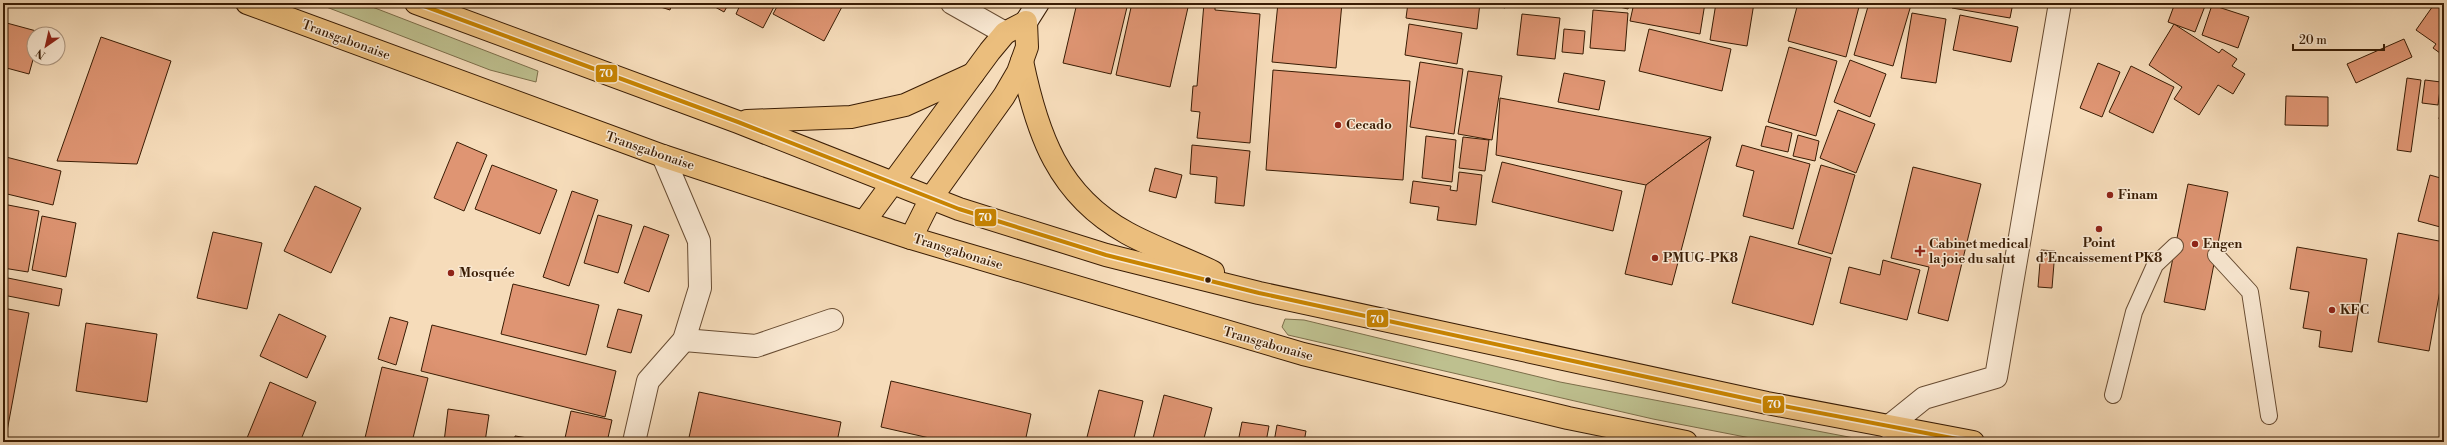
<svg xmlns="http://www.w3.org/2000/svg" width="2447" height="445" viewBox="0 0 2447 445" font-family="'Libre Bodoni',serif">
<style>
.green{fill:#bec08f;stroke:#7c6e4a}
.building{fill:#df9573;stroke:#391c04}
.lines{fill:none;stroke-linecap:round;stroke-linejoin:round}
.lane-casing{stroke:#684c32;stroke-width:18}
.street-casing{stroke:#684c32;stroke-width:24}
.secondary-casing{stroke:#391c04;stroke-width:24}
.highway-casing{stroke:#391c04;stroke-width:24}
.lane{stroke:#f9e8d2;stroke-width:16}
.street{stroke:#f9e8d2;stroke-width:22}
.secondary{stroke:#f9e8d2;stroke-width:22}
.highway{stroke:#ebbe7d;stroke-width:22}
.bus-1-casing{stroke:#f9e8d2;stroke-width:7}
.bus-1{stroke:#c88401;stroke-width:4}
.poi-dot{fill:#8f2418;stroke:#f9e8d2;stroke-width:1.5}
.bus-dot{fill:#391c04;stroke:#f9e8d2;stroke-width:1.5}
.labels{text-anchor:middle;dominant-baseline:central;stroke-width:3;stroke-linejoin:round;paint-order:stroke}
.street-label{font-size:13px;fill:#391c04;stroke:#f9e8d2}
.poi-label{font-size:13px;font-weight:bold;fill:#391c04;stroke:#f9e8d2;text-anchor:start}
.line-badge{stroke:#f9e8d2;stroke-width:1.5}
.badge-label{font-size:11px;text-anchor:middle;font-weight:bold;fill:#fff}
</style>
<rect width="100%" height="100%" fill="#f6dcba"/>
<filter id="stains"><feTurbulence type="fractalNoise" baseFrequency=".005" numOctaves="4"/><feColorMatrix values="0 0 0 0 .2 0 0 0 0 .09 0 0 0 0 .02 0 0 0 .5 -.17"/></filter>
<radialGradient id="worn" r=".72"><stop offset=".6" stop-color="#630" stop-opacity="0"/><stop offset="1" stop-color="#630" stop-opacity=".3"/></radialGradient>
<g class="green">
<polygon points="316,3 362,3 538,71 536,82 490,70"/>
<polygon points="1285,319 1304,320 1560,382 1875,442 1771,442 1653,419 1288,335 1282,327"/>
</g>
<g class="building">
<polygon points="648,3 672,3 670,10"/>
<polygon points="708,3 729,3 724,12"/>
<polygon points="741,3 776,3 763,28 736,14"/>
<polygon points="779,3 844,3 824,41 773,14"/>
<polygon points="1077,3 1128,3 1111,74 1063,63"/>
<polygon points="1132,3 1189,3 1170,87 1116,75"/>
<polygon points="1204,3 1215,3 1215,10 1260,14 1250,143 1197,138 1200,112 1191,111 1193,86 1197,86"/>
<polygon points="1278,3 1342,3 1336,68 1272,62"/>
<polygon points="1408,3 1480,3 1477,29 1406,18"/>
<polygon points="1488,3 1506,3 1505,8"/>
<polygon points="1603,3 1630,3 1628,9"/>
<polygon points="1634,3 1705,3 1700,34 1630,21"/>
<polygon points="1716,3 1754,3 1747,46 1710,40"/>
<polygon points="1798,3 1860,3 1846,57 1788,41"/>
<polygon points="1869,3 1911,5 1893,66 1854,55"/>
<polygon points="1953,3 2013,3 2010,18 1952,8"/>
<polygon points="2175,3 2198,3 2205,6 2195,32 2168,22"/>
<polygon points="2435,3 2444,3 2444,56 2433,48 2436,44 2416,30"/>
<polygon points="2212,5 2249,17 2238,48 2202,35"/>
<polygon points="1593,10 1628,13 1625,51 1590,48"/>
<polygon points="1912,13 1946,19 1936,83 1901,78"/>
<polygon points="1522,14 1560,18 1555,59 1517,55"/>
<polygon points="1960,15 2018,27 2011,62 1953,50"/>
<polygon points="3,22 40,32 40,34 34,34 34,56 29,74 3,67"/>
<polygon points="1409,24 1462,33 1457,64 1405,55"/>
<polygon points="2174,24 2219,53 2222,49 2237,59 2232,66 2245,74 2233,94 2218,85 2199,115 2174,99 2182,87 2149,65"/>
<polygon points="1564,29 1585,31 1583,54 1562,52"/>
<polygon points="1649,29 1731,49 1722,91 1639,71"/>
<polygon points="101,37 171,61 137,164 57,161"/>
<polygon points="2404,39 2412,57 2356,83 2347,64"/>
<polygon points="1789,47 1837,61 1816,136 1768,122"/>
<polygon points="1850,60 1886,74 1870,117 1834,102"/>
<polygon points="1420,62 1463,69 1454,134 1410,127"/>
<polygon points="2098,63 2120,72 2102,117 2080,108"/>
<polygon points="2131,66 2174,87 2153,133 2109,112"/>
<polygon points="1273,70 1410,81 1403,180 1266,170"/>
<polygon points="1468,71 1502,76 1492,140 1458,134"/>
<polygon points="1564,73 1605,81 1599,110 1558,102"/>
<polygon points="2407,78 2421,80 2411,152 2397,150"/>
<polygon points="2425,80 2441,82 2438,105 2422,103"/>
<polygon points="2444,93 2444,120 2439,119"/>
<polygon points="2286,96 2328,97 2328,126 2285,125"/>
<polygon points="1500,98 1711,137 1646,185 1496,155"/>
<polygon points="1838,110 1875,124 1856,173 1820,158"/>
<polygon points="1766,126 1792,133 1788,152 1761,146"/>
<polygon points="1798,135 1819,141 1815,161 1793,156"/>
<polygon points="1426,136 1456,140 1452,182 1422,178"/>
<polygon points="1463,137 1489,140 1485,171 1459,168"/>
<polygon points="1711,137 1672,285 1625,274 1646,185"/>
<polygon points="457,142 487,155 464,211 434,198"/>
<polygon points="1192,145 1250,151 1244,206 1215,203 1217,177 1190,174"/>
<polygon points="1742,145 1810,164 1793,229 1743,216 1754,171 1736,166"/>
<polygon points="6,157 61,171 53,205 3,193 3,167"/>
<polygon points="1502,162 1622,191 1613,231 1492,202"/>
<polygon points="492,165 557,190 540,234 475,209"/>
<polygon points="1821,165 1855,175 1832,254 1798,244"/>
<polygon points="1913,167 1981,184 1948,321 1918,313 1929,267 1891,258"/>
<polygon points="1155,168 1182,175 1176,198 1149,191"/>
<polygon points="1459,172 1482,175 1476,225 1437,220 1439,207 1410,203 1413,181 1451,186 1450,190 1457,191"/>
<polygon points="2430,175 2444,179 2444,228 2418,221"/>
<polygon points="2188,184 2228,192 2205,310 2164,302"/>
<polygon points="315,186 361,208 331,273 284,251"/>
<polygon points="572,191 598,200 569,286 543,277"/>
<polygon points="3,204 39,211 28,272 3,268"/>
<polygon points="598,215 632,225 618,273 584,263"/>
<polygon points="42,216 76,223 66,277 32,270"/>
<polygon points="644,226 669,235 649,292 624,283"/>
<polygon points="213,232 262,243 247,309 197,298"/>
<polygon points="2398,233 2444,242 2444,268 2429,351 2378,342"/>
<polygon points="1750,236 1831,258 1813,325 1732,303"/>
<polygon points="2297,247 2367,259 2352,352 2319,347 2321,331 2303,328 2309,292 2290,289"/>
<polygon points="2041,250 2055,251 2052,288 2038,287"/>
<polygon points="1883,260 1920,270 1907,320 1840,303 1849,267 1880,275"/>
<polygon points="3,277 62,289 59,306 3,295"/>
<polygon points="513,284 599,305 586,355 501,334"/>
<polygon points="3,308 29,313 5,442 3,442"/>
<polygon points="618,309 642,315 631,353 607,347"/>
<polygon points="279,314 326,336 307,378 260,356"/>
<polygon points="390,317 408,322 396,365 378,359"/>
<polygon points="86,323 157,334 147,402 76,391"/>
<polygon points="432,325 616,371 605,417 421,371"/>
<polygon points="382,367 428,378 412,442 364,442"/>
<polygon points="891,381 1031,414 1025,442 947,442 881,427"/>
<polygon points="270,382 316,402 300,442 255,442 247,438"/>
<polygon points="1099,390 1143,401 1133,442 1086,441"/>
<polygon points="699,392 841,422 837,442 688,442"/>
<polygon points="1164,395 1212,408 1203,442 1152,442"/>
<polygon points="448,409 489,415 485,442 444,442"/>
<polygon points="571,411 612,420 607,442 581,442 565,438"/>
<polygon points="1242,422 1269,426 1266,442 1238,442"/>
<polygon points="1277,425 1306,431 1304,442 1274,442"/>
<polygon points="515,436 554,442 514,442"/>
</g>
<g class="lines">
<defs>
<g id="lane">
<polyline points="2216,255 2250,292 2269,416"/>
<polyline points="2113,395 2134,312 2155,265 2175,246"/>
</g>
<g id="street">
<polyline points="952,3 1005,33"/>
<polyline points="684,340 756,346 832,320"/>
<polyline points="1888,427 1924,398 1996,377 2060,3"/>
<polyline points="634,442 648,381 684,340 700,288 699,241 663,156"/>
</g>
<polyline id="secondary" points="1026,22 1038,3"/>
<g id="highway">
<polyline points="247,3 663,156 911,238 1303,354 1568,418 1686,442"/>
<polyline points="416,3 738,122 959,209 1106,255 1259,293 1767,403 1973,442"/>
<path d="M1022 61C1037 134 1058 195 1127 233 1154 248 1185 258 1213 272"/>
<polyline points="747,121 851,117 905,105 973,74"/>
<polyline points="864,222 990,51 1005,33 1026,22 1027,47 1018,72 1004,96 931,198 911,238"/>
</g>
</defs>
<use href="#lane" class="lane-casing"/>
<use href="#street" class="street-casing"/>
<use href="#secondary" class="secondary-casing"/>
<use href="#highway" class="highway-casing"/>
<use href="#lane" class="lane"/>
<use href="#street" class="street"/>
<use href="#secondary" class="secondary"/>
<use href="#highway" class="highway"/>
<defs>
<polyline id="bus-1" points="416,3 738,122 959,209 1106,255 1259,293 1767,403 1973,442"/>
</defs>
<use href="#bus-1" class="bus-1-casing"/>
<use href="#bus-1" class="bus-1"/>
</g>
<g class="poi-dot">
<circle cx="1338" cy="125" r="4"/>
<circle cx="2110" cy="195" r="4"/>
<circle cx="2099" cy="229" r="4"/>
<circle cx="2195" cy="244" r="4"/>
<path d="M1918 245h4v4h4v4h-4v4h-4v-4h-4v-4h4z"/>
<circle cx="1655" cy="258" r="4"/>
<circle cx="451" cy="273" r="4"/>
<circle cx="2332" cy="310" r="4"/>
</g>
<circle class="bus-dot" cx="1208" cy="280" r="3.5"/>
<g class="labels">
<g class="street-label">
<text transform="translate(346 40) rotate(20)">Transgabonaise</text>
<text transform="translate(650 151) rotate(19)">Transgabonaise</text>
<text transform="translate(958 252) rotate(17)">Transgabonaise</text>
<text transform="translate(1268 344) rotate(16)">Transgabonaise</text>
</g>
<g class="poi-label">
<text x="1346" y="125">Cecado</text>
<text x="2118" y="195">Finam</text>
<text x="2099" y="243" text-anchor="middle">Point<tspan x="2099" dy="15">d’Encaissement PK8</tspan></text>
<text x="1929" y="244">Cabinet medical<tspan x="1929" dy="15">la joie du salut</tspan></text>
<text x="2203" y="244">Engen</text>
<text x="1663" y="258">PMUG-PK8</text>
<text x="459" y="273">Mosquée</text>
<text x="2340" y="310">KFC</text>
</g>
</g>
<g class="line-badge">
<rect x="595" y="64" width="23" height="19" rx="4" fill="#c88401"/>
<rect x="974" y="208" width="23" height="19" rx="4" fill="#c88401"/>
<rect x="1366" y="309" width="23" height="19" rx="4" fill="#c88401"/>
<rect x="1762" y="395" width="23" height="19" rx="4" fill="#c88401"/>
</g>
<g class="badge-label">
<text x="606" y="77">70</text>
<text x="985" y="221">70</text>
<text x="1377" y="323">70</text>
<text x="1774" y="408">70</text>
</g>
<rect width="2447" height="445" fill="none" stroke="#f6dcba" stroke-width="16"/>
<rect x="4" y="4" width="2439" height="437" fill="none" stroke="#391c04" stroke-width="2"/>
<rect x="8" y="8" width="2431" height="429" fill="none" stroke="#391c04"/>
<g transform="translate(46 46) rotate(214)"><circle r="19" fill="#f9e8d2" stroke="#ac9680"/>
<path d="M0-3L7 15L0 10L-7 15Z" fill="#8f2418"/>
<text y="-6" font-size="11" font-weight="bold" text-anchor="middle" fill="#391c04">N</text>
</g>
<path d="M2293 44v6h91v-6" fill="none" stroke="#391c04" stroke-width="2"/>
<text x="2299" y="44" font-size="12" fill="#391c04" stroke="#f9e8d2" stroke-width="3" paint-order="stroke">20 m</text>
<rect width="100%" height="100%" filter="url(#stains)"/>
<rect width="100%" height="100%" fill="url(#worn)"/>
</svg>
